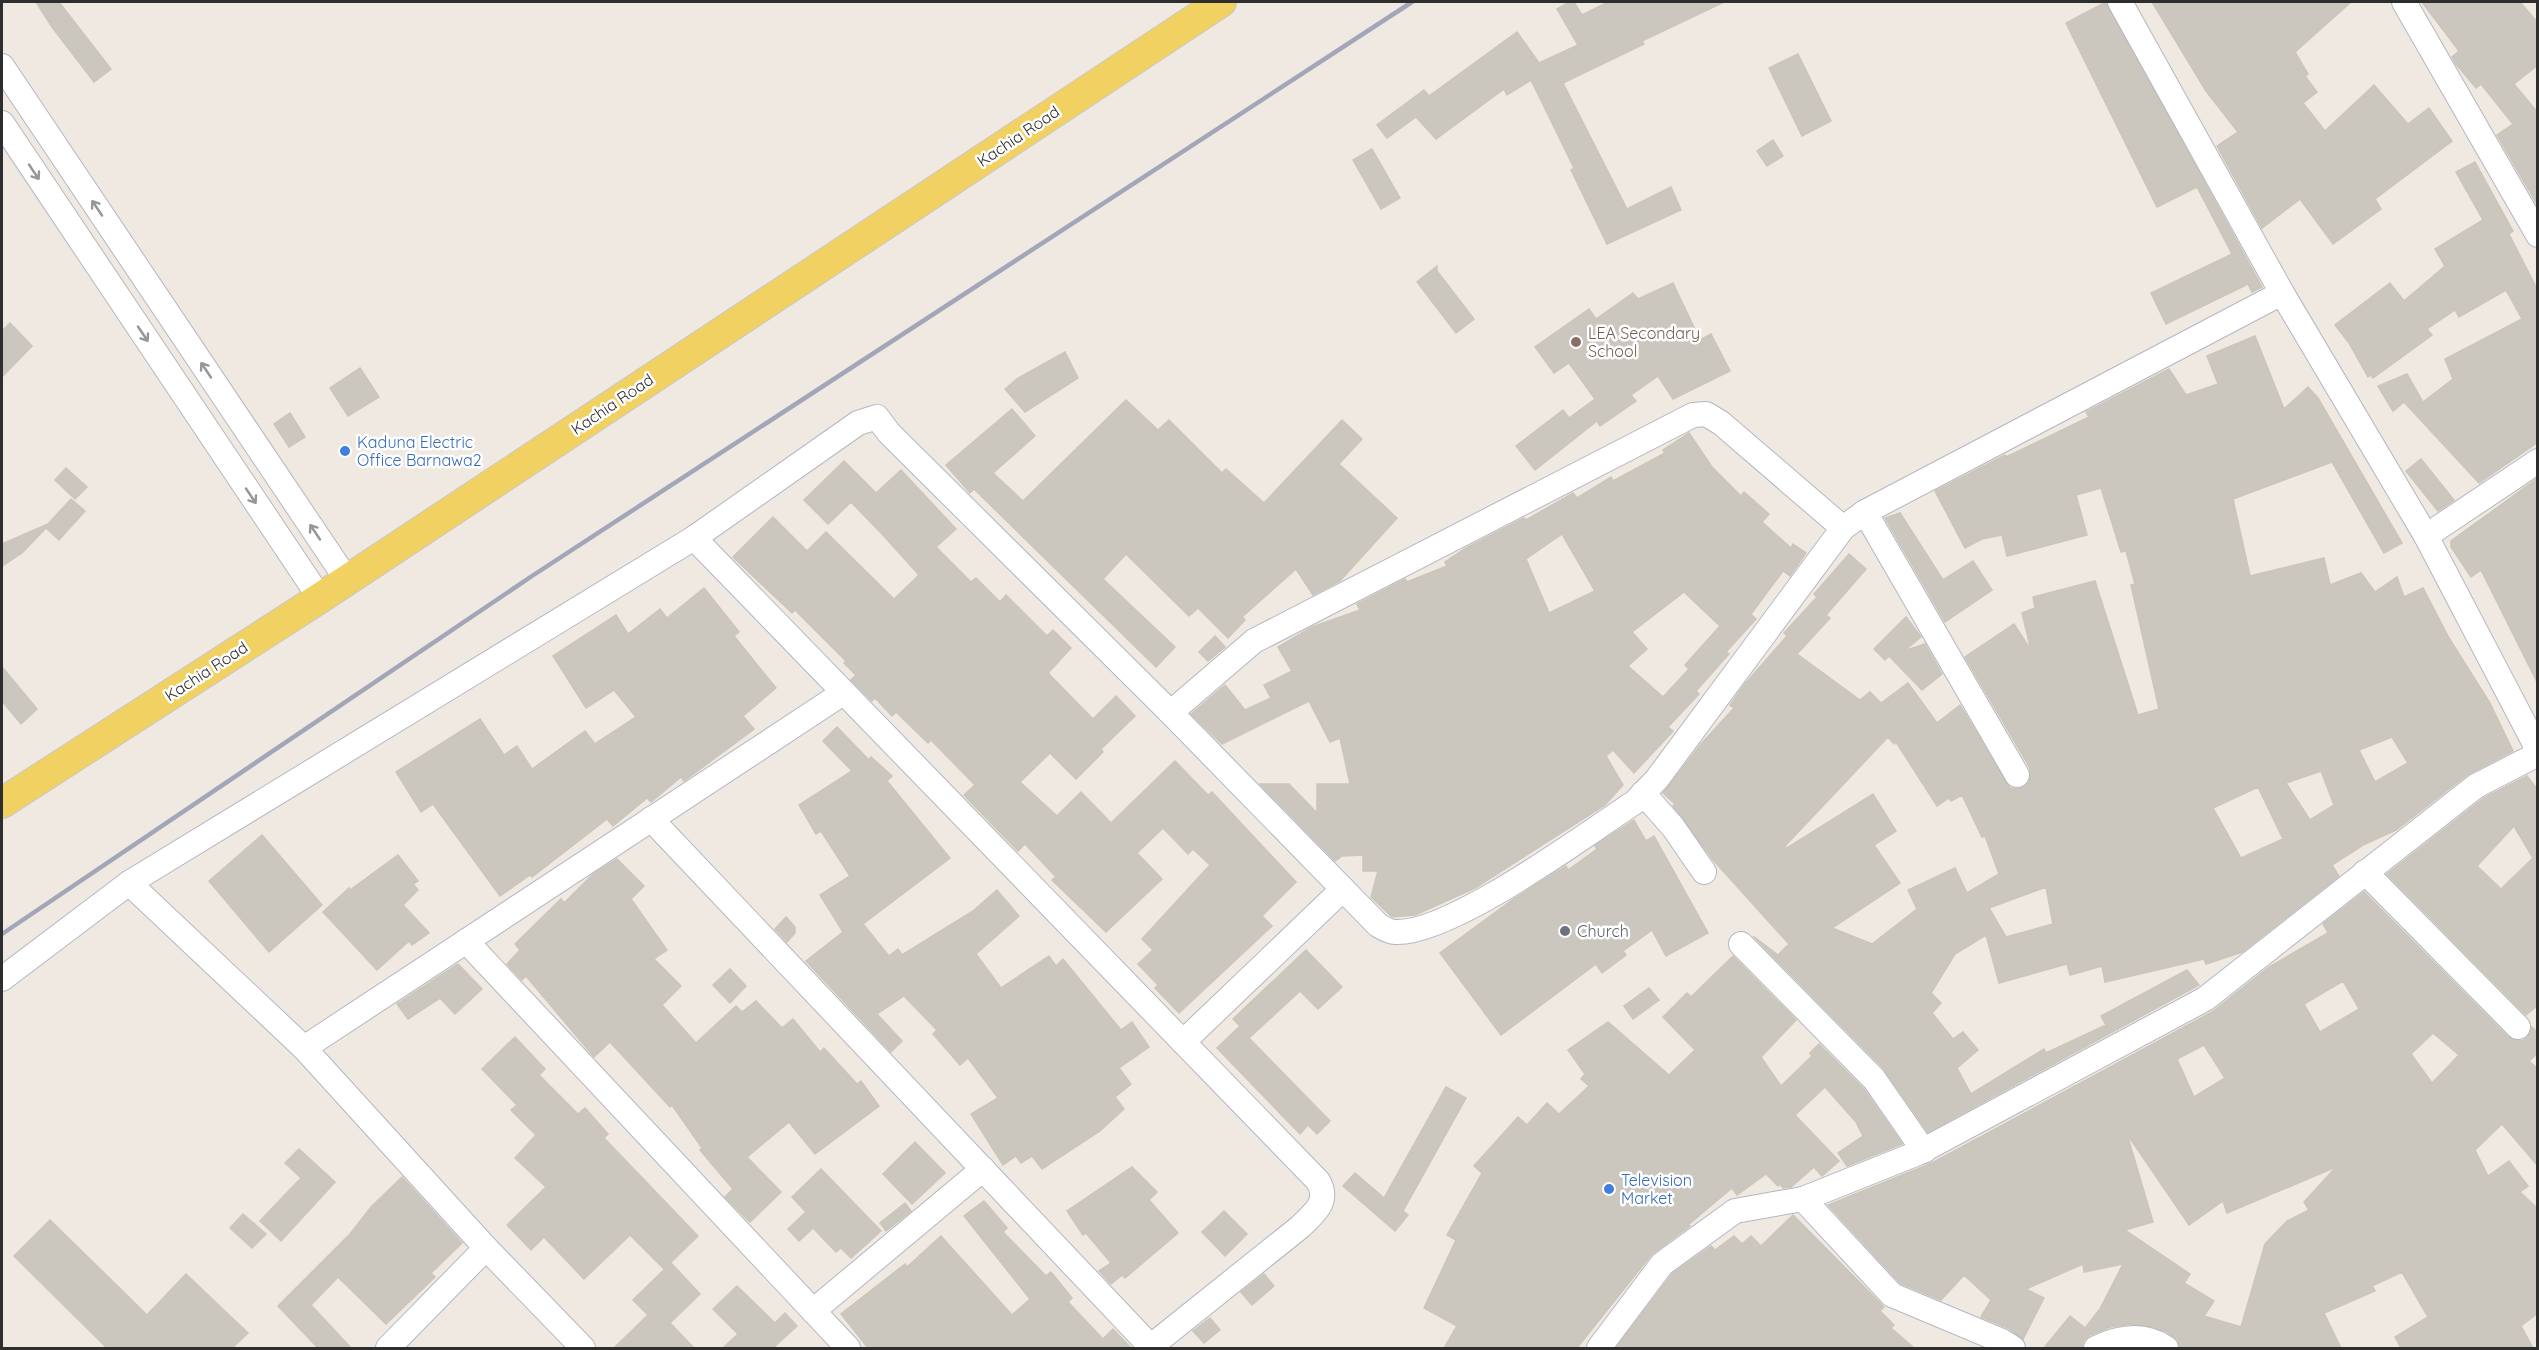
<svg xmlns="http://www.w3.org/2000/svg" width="2539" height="1350" viewBox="0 0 2539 1350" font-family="Quicksand,sans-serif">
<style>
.building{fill:#cbc7bf;stroke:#cbc5ba;stroke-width:1.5;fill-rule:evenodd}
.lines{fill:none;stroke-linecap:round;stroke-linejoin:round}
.minor-casing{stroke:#b4b7c1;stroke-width:26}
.major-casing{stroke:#c9c9c9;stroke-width:32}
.minor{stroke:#fff;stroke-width:24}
.major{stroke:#f2d163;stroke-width:30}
.rail{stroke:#a3a6b8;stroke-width:4.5}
.oneway{stroke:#969696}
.education-dot{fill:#8d6e63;stroke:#fff;stroke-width:2}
.shop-dot{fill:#3f7fe0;stroke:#fff;stroke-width:2}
.worship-dot{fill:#6b7280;stroke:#fff;stroke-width:2}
.labels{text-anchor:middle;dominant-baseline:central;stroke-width:5;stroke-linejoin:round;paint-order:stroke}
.street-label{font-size:16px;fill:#2e2e2e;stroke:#fff}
.education-label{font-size:16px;fill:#785e54;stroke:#fff;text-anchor:start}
.shop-label{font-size:16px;fill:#366cbe;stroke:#fff;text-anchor:start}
.worship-label{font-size:16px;fill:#5b616d;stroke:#fff;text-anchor:start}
</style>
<rect width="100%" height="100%" fill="#efe9e1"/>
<g class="building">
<polygon points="36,2 59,2 111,69 94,82 52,27"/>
<polygon points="1569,2 1574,2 1582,15 1608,2 1724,2 1642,41 1644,44 1563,83 1627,209 1671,187 1681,210 1607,244 1571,170 1574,168 1531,80 1507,95 1504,89 1436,139 1416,117 1387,138 1377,125 1424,90 1429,96 1517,32 1539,63 1578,45 1557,9"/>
<polygon points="2106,2 2262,287 2252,292 2248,284 2166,324 2151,293 2232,254 2197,187 2157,207 2066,23"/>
<polygon points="2152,2 2351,2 2295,52 2308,74 2305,76 2317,92 2303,103 2325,131 2374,85 2408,124 2429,108 2452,141 2375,199 2381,209 2333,244 2300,199 2262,228 2217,146 2238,132 2206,91"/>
<polygon points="2422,2 2520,2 2538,23 2538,65 2514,84 2538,113 2538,206 2497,135 2513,124 2481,84 2476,88 2456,64 2452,57 2459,51"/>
<polygon points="1798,54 1831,121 1802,136 1769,68"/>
<polygon points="1773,140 1783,156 1767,166 1757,151"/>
<polygon points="1372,149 1400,198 1381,209 1353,160"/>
<polygon points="2475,162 2513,231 2509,234 2538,291 2538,442 2479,483 2404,402 2393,411 2378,386 2407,374 2423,402 2453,379 2445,359 2522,319 2506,290 2459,317 2455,310 2427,329 2432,335 2373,378 2371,375 2368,377 2349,343 2335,325 2390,283 2404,301 2445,266 2435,249 2483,220 2456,172"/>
<polygon points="1437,266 1437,271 1474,319 1456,333 1417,282"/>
<polygon points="1673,283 1700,340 1711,334 1730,371 1673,399 1658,376 1631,395 1636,401 1600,426 1597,421 1535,470 1516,446 1563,410 1569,418 1595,399 1569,363 1554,373 1535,347 1589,309 1596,319 1633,293 1638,299"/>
<polygon points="10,323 32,346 2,377 2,331"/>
<path d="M2255 336 2284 409 2308 387 2318 398 2402 543 2384 553 2332 462 2233 499 2250 576 2324 558 2330 585 2361 573 2375 592 2397 577 2404 597 2423 588 2449 638 2490 703 2513 751 2467 775 2396 830 2363 845 2332 865 2339 876 2242 952 2206 964 2204 959 2105 982 2102 966 2070 975 2067 964 1999 983 1986 935 1955 954 1931 993 1941 1003 1932 1013 1953 1039 1963 1032 1978 1050 1957 1068 1971 1094 2044 1049 2046 1053 2106 1025 2101 1016 2187 970 2199 985 1928 1132 1884 1069 1753 936 1778 955 1789 944 1714 861 1673 806 1675 804 1663 793 1701 744 1734 708 1730 705 1744 685 1787 636 1784 633 1817 597 1814 594 1849 554 1866 569 1826 615 1830 618 1797 654 1860 700 1870 692 1881 703 1908 683 1937 723 1960 705 2010 788 2018 789 2029 783 2030 768 1965 657 2014 624 2031 650 2022 613 2035 608 2033 597 2095 581 2138 715 2159 709 2131 585 2135 584 2126 551 2121 552 2101 488 2076 495 2087 535 2007 556 2002 535 1982 539 1965 548 1935 491 2005 455 2006 457 2089 417 2086 412 2169 369 2186 395 2218 384 2207 356ZM1888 737 1894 744 1896 742 1937 806 1949 798 1951 801 1962 795 1982 837 1985 836 1999 874 1967 893 1955 868 1908 890 1917 909 1872 944 1832 928 1900 883 1874 845 1896 831 1873 794 1787 848 1785 846ZM2392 737 2408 763 2375 782 2359 750ZM2321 771 2334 805 2310 820 2286 783ZM2258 787 2283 839 2241 858 2213 808ZM2046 887 2053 924 2006 937 1989 908Z"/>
<polygon points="1065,352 1078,378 1025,412 1005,389 1018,378"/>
<polygon points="360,368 379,397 348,416 330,388"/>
<polygon points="1126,400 1158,430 1169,420 1222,473 1226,469 1264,503 1342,420 1362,439 1339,464 1397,518 1340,581 1313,595 1296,569 1242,617 1245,620 1228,638 1198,608 1189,616 1126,554 1103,579 1175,647 1156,667 974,489 970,493 946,465 1012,409 1035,436 993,473 1023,501"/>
<polygon points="290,413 305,437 289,447 274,424"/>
<path d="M1689 433 1712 467 1741 496 1744 492 1769 514 1762 522 1791 548 1793 544 1806 553 1790 576 1783 571 1751 614 1756 619 1726 652 1729 654 1696 691 1699 694 1668 727 1673 731 1634 773 1613 750 1606 756 1623 785 1605 805 1475 888 1415 915 1392 917 1371 897 1378 871H1363V855L1342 856 1335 861 1260 784H1289L1317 813V784H1350L1340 738 1330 742 1309 701 1222 744 1191 714 1225 685 1245 710 1271 698 1264 685 1292 671 1278 647 1312 627 1360 610 1357 604 1405 579 1407 582 1447 566 1445 562 1466 548 1524 518 1526 520 1573 493 1577 498 1611 477 1613 481 1665 453 1663 450ZM1562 534 1595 591 1549 613 1526 559ZM1684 592 1720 626 1685 665 1689 669 1663 697 1628 666 1647 649 1632 632Z"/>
<polygon points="2421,459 2454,500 2438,511 2406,471"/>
<polygon points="844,461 876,493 901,470 956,529 936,547 971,582 976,578 1000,602 1006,595 1047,636 1053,630 1071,648 1048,673 1093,719 1116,696 1135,716 1101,749 1103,752 1076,779 1050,753 1020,782 1057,816 1081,792 1111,823 1175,761 1208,795 1212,792 1296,882 1262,916 1272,926 1179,1013 1155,988 1158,985 1138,964 1153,950 1142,939 1210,865 1193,849 1188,854 1163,828 1137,853 1162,879 1106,932 1052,880 1056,877 1025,844 1018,851 964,795 975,785 931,740 928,743 896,712 892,716 875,698 872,701 851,680 856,675 844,663 846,661 795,610 792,613 733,557 773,517 807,551 826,532 894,599 919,575 882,534 851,502 828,524 804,500"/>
<polygon points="66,468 87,487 75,499 55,480"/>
<polygon points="2538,478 2538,684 2481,570 2471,577 2451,547 2451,541"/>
<polygon points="71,499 85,511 59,540 46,528 22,553 2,566 2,544 48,524"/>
<polygon points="1900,513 1943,580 1973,561 1992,590 1945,622 1885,518"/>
<polygon points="704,588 739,632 734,636 776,688 743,716 754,729 684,781 681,777 651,802 647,798 613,826 607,819 532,877 530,875 500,896 433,804 421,812 396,772 480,719 504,755 517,746 532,769 585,731 595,744 636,717 614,690 586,708 553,656 616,615 628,634 660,609 667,618"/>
<polygon points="1906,617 1921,637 1904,651 1925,644 1942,674 1922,690 1889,656 1885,660 1874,649"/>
<polygon points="1215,636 1225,647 1208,661 1199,652"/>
<polygon points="2,667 37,709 21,724 2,701"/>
<polygon points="837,727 869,760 871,757 892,776 887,781 950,858 863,924 889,956 898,949 902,955 973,911 997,890 1019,916 976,954 1001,988 1049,956 1056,966 1063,959 1121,1030 1132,1022 1149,1047 1119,1068 1131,1084 1115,1097 1124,1109 1100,1131 1042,1169 1032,1156 1021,1163 1016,1156 1003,1165 971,1114 998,1098 968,1058 960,1065 933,1034 937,1030 904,996 877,1014 902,1041 891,1052 806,961 843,932 820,895 850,876 821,831 816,834 799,805 852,771 823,741"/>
<path d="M2527 776 2538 790V1005L2526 1015 2387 874 2484 798ZM2514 826 2533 858 2501 889 2477 866Z"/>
<polygon points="1634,820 1646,841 1654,836 1708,933 1666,956 1652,930 1623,951 1626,955 1602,973 1596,964 1501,1035 1440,953 1512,900 1566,866 1568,870 1597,849 1595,846"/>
<polygon points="262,835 322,905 269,952 209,881"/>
<polygon points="398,855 418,881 413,884 418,890 403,905 429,933 412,945 409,941 377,970 323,912 349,888 350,890"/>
<polygon points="617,859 644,886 631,899 667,950 654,959 681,986 662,1005 696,1043 736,1006 742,1012 756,1001 782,1028 793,1019 820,1052 824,1048 857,1084 861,1081 879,1106 815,1154 789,1122 747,1157 781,1192 750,1222 725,1197 733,1189 700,1150 702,1148 672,1105 670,1107 610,1042 594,1057 526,976 522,980 507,964 520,950 515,944 561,899 564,903 593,874"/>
<path d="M2364 892 2508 1037 2522 1041 2528 1037 2532 1027 2538 1033V1053L2529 1061 2538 1069V1166L2502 1124 2475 1150 2488 1176 2509 1161 2528 1186 2520 1192 2538 1209V1313L2521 1326 2533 1348H2401L2395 1337 2428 1317 2402 1272 2372 1286 2375 1291 2324 1313 2341 1348H2180L2178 1340 2165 1331 2132 1324 2110 1327 2090 1335 2084 1340 2082 1348H2044L2070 1316 2085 1328 2100 1309 2123 1264 2084 1272 2083 1264 2026 1289 2044 1298 2023 1339 2008 1328 1981 1317 1991 1300 1964 1275 1941 1300 1900 1283 1828 1205 1932 1163 2212 1012 2269 967 2328 933 2323 924ZM2343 981 2359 1009 2320 1032 2304 1004ZM2433 1033 2459 1055 2432 1083 2411 1054ZM2204 1045 2225 1078 2194 1097 2177 1059ZM2127 1134 2189 1225 2223 1201 2227 1213 2336 1167 2304 1202 2309 1210 2287 1221 2265 1244 2241 1327 2204 1316 2214 1301 2184 1283 2190 1274 2125 1230 2153 1222Z"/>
<polygon points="786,917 795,927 795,933 787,942 775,929"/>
<polygon points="1306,950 1342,987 1318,1009 1300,991 1249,1038 1330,1121 1317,1134 1308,1125 1300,1134 1217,1048 1240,1026 1233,1019"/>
<polygon points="1733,956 1796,1020 1761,1057 1781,1086 1812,1056 1810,1053 1819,1044 1863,1088 1902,1144 1847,1166 1838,1153 1863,1136 1856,1122 1825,1087 1795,1115 1839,1161 1822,1176 1814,1167 1791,1187 1783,1188 1780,1184 1778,1186 1766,1174 1737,1195 1732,1188 1688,1225 1690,1226 1651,1255 1577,1348 1444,1348 1457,1326 1424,1308 1456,1240 1447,1235 1482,1173 1474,1166 1518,1117 1527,1125 1547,1103 1559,1114 1589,1086 1581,1079 1585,1074 1568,1050 1608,1022 1669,1075 1695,1050 1663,1017 1687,993 1691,997"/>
<polygon points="458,964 482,989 455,1014 440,998 408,1019 397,1004"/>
<polygon points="730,969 746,986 730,1003 713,985"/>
<polygon points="1649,988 1659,1000 1633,1019 1624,1006"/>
<polygon points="515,1037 545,1069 539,1075 578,1114 585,1108 608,1134 604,1138 698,1236 664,1269 630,1235 584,1279 544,1237 531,1250 507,1225 546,1187 515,1158 536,1135 511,1110 517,1105 482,1069"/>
<polygon points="1446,1087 1466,1098 1403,1211 1408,1215 1395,1231 1343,1186 1355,1173 1384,1198"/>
<polygon points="915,1142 945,1173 912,1204 883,1174"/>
<polygon points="299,1149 335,1182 281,1241 260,1221 301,1178 285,1163"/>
<polygon points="1132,1167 1157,1192 1149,1200 1178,1233 1125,1278 1122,1275 1111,1284 1099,1271 1111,1263 1086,1233 1083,1235 1067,1211"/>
<polygon points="821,1169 881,1231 851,1258 841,1248 836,1252 813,1228 799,1241 788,1229 806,1212 792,1197"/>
<polygon points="402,1177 462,1243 431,1273 435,1277 386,1324 338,1277 311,1305 351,1348 318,1348 278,1306 350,1234 371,1207"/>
<polygon points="984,1201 1007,1228 1003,1232 1046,1276 1051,1272 1072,1298 1068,1302 1103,1339 1113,1329 1131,1348 868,1348 841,1314 905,1264 907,1267 941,1236 1012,1315 1030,1299 964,1216"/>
<polygon points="905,1203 911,1211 886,1231 880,1223"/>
<polygon points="1224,1211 1247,1234 1225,1256 1202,1232"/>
<polygon points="243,1214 266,1234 252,1248 230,1228"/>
<polygon points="1793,1215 1884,1307 1880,1311 1894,1325 1891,1328 1914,1348 1616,1348 1672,1274 1711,1246 1715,1250 1734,1236 1742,1244 1751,1236 1761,1246"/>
<polygon points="50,1220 147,1315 186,1274 248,1333 232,1348 107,1348 14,1256"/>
<polygon points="671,1263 700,1294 670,1323 694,1348 614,1348 648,1315 633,1300"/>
<polygon points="1264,1274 1274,1286 1252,1305 1241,1292"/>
<polygon points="737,1286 775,1323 785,1313 797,1326 773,1348 723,1348 738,1334 713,1309"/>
<polygon points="1210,1318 1220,1330 1204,1343 1193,1331"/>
</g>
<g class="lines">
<defs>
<g id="minor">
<polyline points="2120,2 2282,293 2426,536 2538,750"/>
<polyline points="2404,2 2538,235"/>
<polyline points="2,66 347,580"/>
<polyline points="2,123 320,598"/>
<polyline points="1865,512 2017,775"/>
<polyline points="2426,536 2538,461"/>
<path d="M694 538 1318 1181C1330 1202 1315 1212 1300 1227L1150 1347"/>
<polyline points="1169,711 1176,708 1254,641 1693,415 1706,414 1721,423 1843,528"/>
<polyline points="1643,793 1673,827 1704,872"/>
<polyline points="651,819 1152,1348"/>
<polyline points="2365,872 2518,1027"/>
<polyline points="129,883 304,1048 486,1248 583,1348"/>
<polyline points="466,941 848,1348"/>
<polyline points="1741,944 1874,1079 1924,1151"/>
<path d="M2 979 129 883 694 538 858 423 877 417 889 433 1169 711 1378 925C1383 928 1389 932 1395 932 1450 935 1585 835 1635 802L1657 779 1843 528 1865 512 2282 293"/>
<polyline points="1183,1042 1343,889"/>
<polyline points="304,1048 843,693"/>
<polyline points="1803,1199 1892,1295 2002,1341 2013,1348"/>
<polyline points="813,1311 983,1169"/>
<polyline points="388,1348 486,1248"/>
<polyline points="1599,1348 1662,1264 1735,1211 1803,1199 1918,1153 2205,999 2476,786 2538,754"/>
<path d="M2096 1348C2119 1337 2144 1333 2166 1348"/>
</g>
<polyline id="major" points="2,803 320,598 1221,2"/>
</defs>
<use href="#minor" class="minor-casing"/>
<use href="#major" class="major-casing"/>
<use href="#minor" class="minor"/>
<use href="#major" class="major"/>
<polyline class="rail" points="2,934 532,576 1412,2"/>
</g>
<defs><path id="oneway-shaft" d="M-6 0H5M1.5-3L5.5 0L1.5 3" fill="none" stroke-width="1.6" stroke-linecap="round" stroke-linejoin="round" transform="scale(1.5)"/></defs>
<g class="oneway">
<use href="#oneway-shaft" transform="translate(34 172) rotate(56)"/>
<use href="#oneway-shaft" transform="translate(97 208) rotate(-124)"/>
<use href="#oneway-shaft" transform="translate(143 334) rotate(56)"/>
<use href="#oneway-shaft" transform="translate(206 370) rotate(-124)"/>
<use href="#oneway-shaft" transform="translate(251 496) rotate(56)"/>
<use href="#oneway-shaft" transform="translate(315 532) rotate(-124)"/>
</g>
<circle class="education-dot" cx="1576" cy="342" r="6"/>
<g class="shop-dot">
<circle cx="345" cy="451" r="6"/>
<circle cx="1609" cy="1189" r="6"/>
</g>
<circle class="worship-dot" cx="1565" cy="931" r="6"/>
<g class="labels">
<g class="street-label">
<text transform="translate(1018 136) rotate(-34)">Kachia Road</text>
<text transform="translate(612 404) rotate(-34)">Kachia Road</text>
<text transform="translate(206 671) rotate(-33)">Kachia Road</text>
</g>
<g class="education-label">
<text x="1588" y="333">LEA Secondary<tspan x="1588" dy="18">School</tspan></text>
</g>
<g class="shop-label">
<text x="357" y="442">Kaduna Electric<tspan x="357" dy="18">Office Barnawa2</tspan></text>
<text x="1621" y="1180">Television<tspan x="1621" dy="18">Market</tspan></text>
</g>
<g class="worship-label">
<text x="1577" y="931">Church</text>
</g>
</g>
<rect width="2539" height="1350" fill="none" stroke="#2e2e2e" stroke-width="6"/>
</svg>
